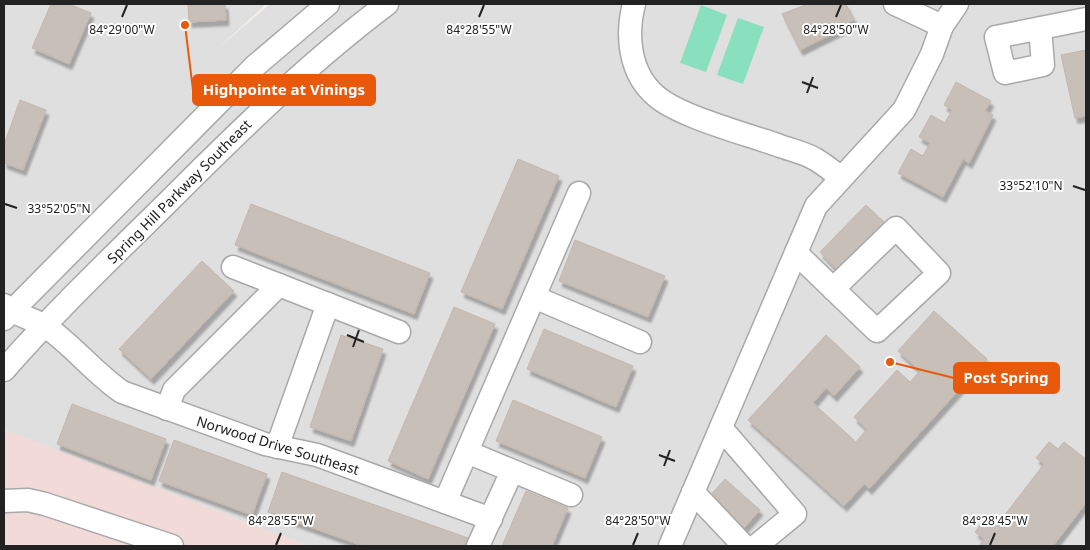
<svg xmlns="http://www.w3.org/2000/svg" width="1090" height="550" viewBox="0 0 1090 550" font-family="'Noto Sans',sans-serif">
<style>
.residential{fill:#e0dfdf}
.commercial{fill:#f2dad9}
.pitch{fill:#88e0be}
.building{fill:#c7bfb8;stroke:#c4b6ab;filter:url(#shadow)}
.lines{fill:none;stroke-linecap:round;stroke-linejoin:round}
.minor-casing{stroke:#a9a9a9;stroke-width:25}
.minor{stroke:#fff;stroke-width:22}
.ticks{fill:none;stroke:#222;stroke-width:2}
.labels{text-anchor:middle;dominant-baseline:central;stroke-width:4;stroke-linejoin:round;paint-order:stroke}
.street-label{font-size:14px;fill:#222;stroke:#fff}
.ticks-label{font-size:12px;text-anchor:middle;fill:#222;stroke:#fff;stroke-width:4;stroke-linejoin:round;paint-order:stroke}
.leader{fill:none;stroke:#e8590c;stroke-width:2}
.callout-dot{fill:#e8590c;stroke:#fff;stroke-width:2}
.callout{fill:#e8590c;stroke:#e8590c;stroke-width:2}
.callout-label{font-size:15px;text-anchor:middle;font-weight:bold;fill:#fff}
</style>
<defs>
<filter id="shadow"><feDropShadow dx="3" dy="5.5" stdDeviation="1" flood-color="#0004"/></filter>
</defs>
<rect width="100%" height="100%" fill="#f2efe9"/>
<polygon class="residential" points="4,4 266,4 216,50 270,4 1086,4 1086,546 308,546 4,430"/>
<polygon class="commercial" points="4,430 308,546 4,546"/>
<g class="pitch">
<polygon points="701,5 727,15 706,72 680,63"/>
<polygon points="738,18 764,27 743,84 717,75"/>
</g>
<g class="building">
<polygon points="51,4 69,4 91,13 69,64 32,48"/>
<polygon points="188,4 225,4 226,20 189,22"/>
<polygon points="808,4 841,4 842,6 846,4 854,20 849,22 850,25 800,50 782,14"/>
<polygon points="1086,50 1086,116 1075,118 1061,55"/>
<polygon points="956,82 991,101 985,111 993,115 969,163 963,159 943,197 898,173 911,149 923,156 930,143 919,137 931,115 945,123 952,110 944,105"/>
<polygon points="20,100 46,110 23,170 4,163 4,145"/>
<polygon points="518,159 559,176 502,309 461,292"/>
<polygon points="251,204 430,273 414,314 235,245"/>
<polygon points="866,205 885,223 837,270 820,252"/>
<polygon points="575,240 665,276 648,317 559,281"/>
<polygon points="202,261 234,291 151,379 119,349"/>
<polygon points="454,307 495,324 428,479 388,461"/>
<polygon points="934,311 987,359 869,489 864,484 844,506 748,420 826,335 860,367 834,396 826,388 813,403 856,442 867,429 854,417 897,370 910,382 920,371 898,351"/>
<polygon points="544,329 633,366 616,407 527,369"/>
<polygon points="341,335 383,349 351,441 310,427"/>
<polygon points="513,400 602,437 585,478 496,441"/>
<polygon points="72,404 166,439 151,480 57,444"/>
<polygon points="174,440 267,474 252,515 159,481"/>
<polygon points="1049,442 1058,449 1064,442 1086,459 1086,503 1053,546 979,546 984,539 975,532 987,516 998,524 1044,464 1036,458"/>
<polygon points="282,472 468,538 465,546 363,546 268,512"/>
<polygon points="725,479 760,510 743,529 708,498"/>
<polygon points="526,491 568,508 552,546 502,546"/>
</g>
<g class="lines">
<defs>
<g id="minor">
<path d="M634 4C626 35 629 73 656 96 680 117 747 134 780 146 791 150 805 153 815 159 824 164 832 171 840 177"/>
<polyline points="895,4 942,26"/>
<polyline points="1040,28 1043,65 1005,73 996,37 1086,19"/>
<polyline points="796,253 877,331 939,273 896,228 833,289"/>
<polyline points="233,267 399,332"/>
<polyline points="534,297 640,342"/>
<path d="M4 305C16 316 32 318 45 326 73 345 94 373 122 392L265 444 317 455 491 519"/>
<polyline points="4,319 255,66 328,4"/>
<path d="M4 370C54 313 109 260 163 207 235 135 306 65 387 4"/>
<polyline points="167,409 174,390 279,285"/>
<polyline points="721,428 795,514 756,546"/>
<polyline points="277,447 328,304"/>
<polyline points="467,452 571,495"/>
<polyline points="693,492 744,546"/>
<polyline points="4,501 28,500 45,504 172,546"/>
<polyline points="445,502 579,193"/>
<polyline points="478,546 512,471"/>
<polyline points="670,546 816,206 904,110 932,54 942,26 957,4"/>
</g>
</defs>
<use href="#minor" class="minor-casing"/>
<use href="#minor" class="minor"/>
</g>
<path class="ticks" d="M122 17 127 5M479 17 484 5M836 17 841 5M802 82 818 88M807 93 813 77M1073 186 1085 190M5 204 17 208M347 335 364 342M353 347 359 330M659 455 675 461M664 466 670 450M276 545 281 533M633 545 638 533M990 545 995 533"/>
<g class="labels">
<g class="street-label">
<text transform="translate(179 191) rotate(-45)">Spring Hill Parkway Southeast</text>
<text transform="translate(278 445) rotate(17)">Norwood Drive Southeast</text>
</g>
</g>
<g class="ticks-label">
<text x="122" y="34">84°29'00"W</text>
<text x="479" y="34">84°28'55"W</text>
<text x="836" y="34">84°28'50"W</text>
<text x="1031" y="190">33°52'10"N</text>
<text x="59" y="213">33°52'05"N</text>
<text x="281" y="525">84°28'55"W</text>
<text x="638" y="525">84°28'50"W</text>
<text x="995" y="525">84°28'45"W</text>
</g>
<path class="leader" d="M185 25L193 90M890 362L954 378"/>
<g class="callout-dot">
<circle cx="185" cy="25" r="5"/>
<circle cx="890" cy="362" r="5"/>
</g>
<g class="callout">
<rect x="193" y="75" width="182" height="30" rx="5"/>
<rect x="954" y="363" width="105" height="30" rx="5"/>
</g>
<g class="callout-label">
<text x="284" y="95">Highpointe at Vinings</text>
<text x="1006" y="383">Post Spring</text>
</g>
<rect width="1090" height="550" fill="none" stroke="#222222" stroke-width="10"/>
</svg>
